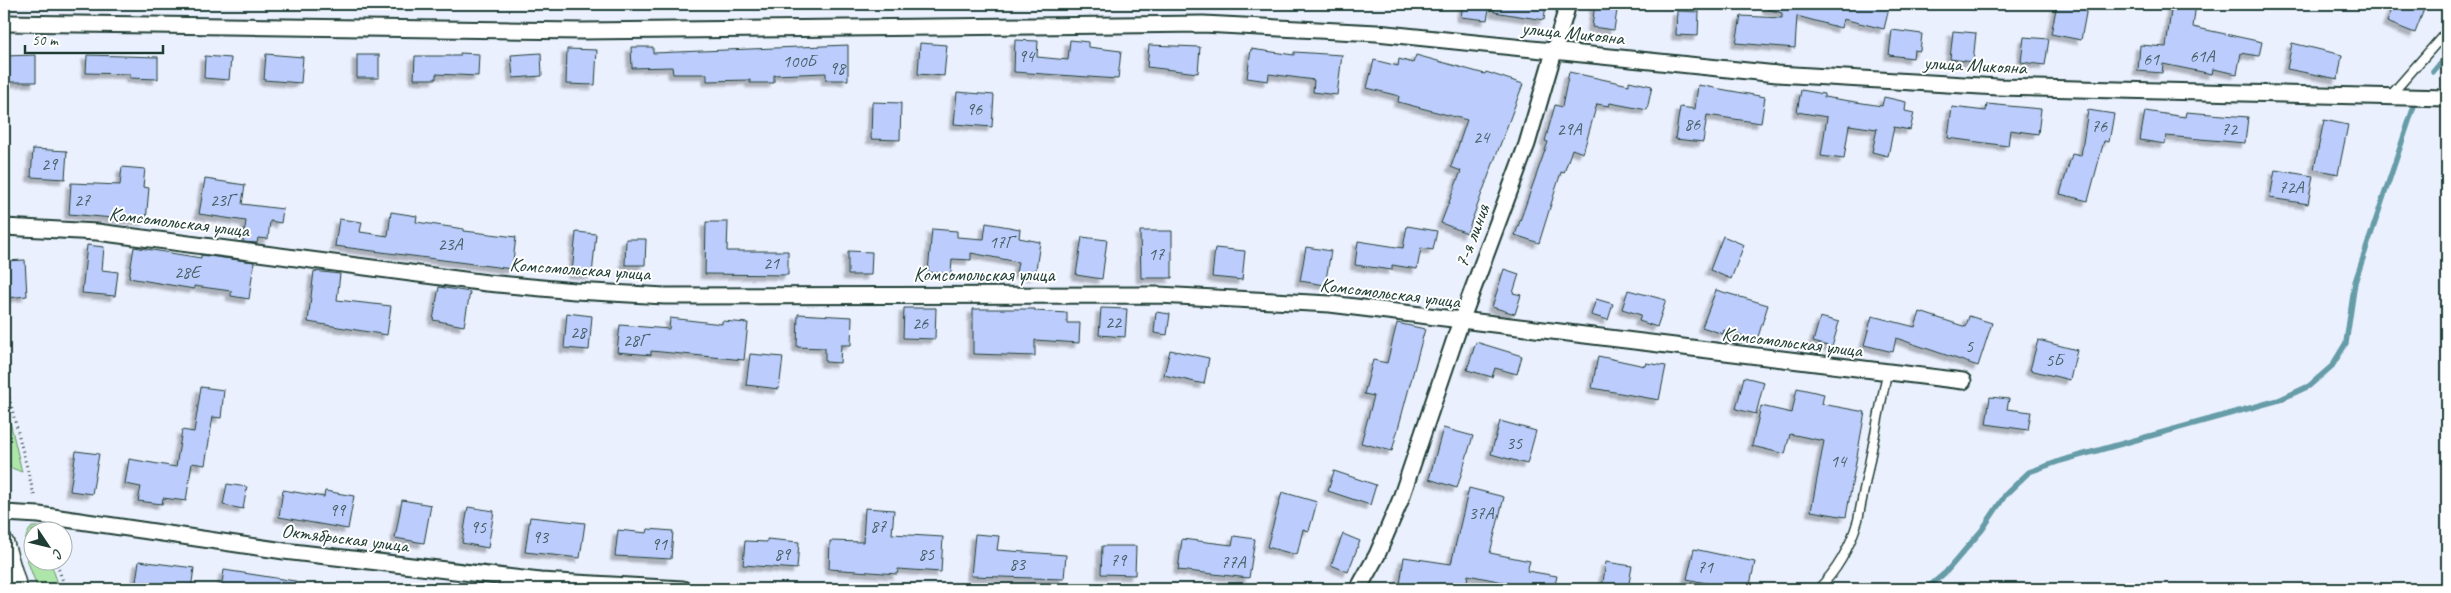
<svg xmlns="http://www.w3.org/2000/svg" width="2451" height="593" viewBox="0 0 2451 593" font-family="Caveat,sans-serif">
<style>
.green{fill:#aee6a9;stroke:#66926e}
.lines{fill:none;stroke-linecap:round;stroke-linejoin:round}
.stream{stroke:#659ca7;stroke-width:5.5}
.building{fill:#bccdfd;stroke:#1f3d34;filter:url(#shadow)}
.service-casing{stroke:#1f3d34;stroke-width:11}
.minor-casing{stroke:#1f3d34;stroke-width:19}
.tertiary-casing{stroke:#1f3d34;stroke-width:21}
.path{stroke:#1f3d34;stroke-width:3;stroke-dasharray:1 4;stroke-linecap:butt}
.service{stroke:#fff;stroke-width:8}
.minor{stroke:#fff;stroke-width:15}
.tertiary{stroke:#fff;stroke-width:18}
.labels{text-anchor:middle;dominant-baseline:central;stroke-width:4;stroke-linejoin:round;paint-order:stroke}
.number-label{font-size:18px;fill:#466166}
.street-label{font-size:20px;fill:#1f3d34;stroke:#fff}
</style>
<defs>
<filter id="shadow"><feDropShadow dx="-4.5" dy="4.5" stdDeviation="1" flood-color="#0004"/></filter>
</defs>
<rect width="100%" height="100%" fill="#ebf0fe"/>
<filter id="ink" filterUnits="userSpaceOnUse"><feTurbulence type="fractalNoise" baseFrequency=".02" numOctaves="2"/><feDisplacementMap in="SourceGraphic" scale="10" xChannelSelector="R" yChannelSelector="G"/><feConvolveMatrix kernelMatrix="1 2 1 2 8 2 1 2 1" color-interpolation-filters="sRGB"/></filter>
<g filter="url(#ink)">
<g class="green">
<polygon points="4,396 22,472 4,465"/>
<path d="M32 527H39L40 530H32V560L50 561 60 589H38C32 571 16 543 32 527Z"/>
</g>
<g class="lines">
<g class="stream">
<polyline points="2433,72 2447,55"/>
<polyline points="1926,589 1946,572 1982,530 2006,494 2029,472 2060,461 2279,400 2309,386 2332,366 2346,343 2355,282 2414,106"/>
</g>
</g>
<g class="building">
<polygon points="1463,4 1490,4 1487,20 1461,17"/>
<polygon points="1495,4 1546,4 1544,20 1494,12"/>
<polygon points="1595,4 1618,4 1614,30 1592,27"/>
<polygon points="1768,4 1890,4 1884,29 1843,19 1841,28 1797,16 1795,48 1736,43 1741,16 1782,18 1782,13 1767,9"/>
<polygon points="2057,4 2087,8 2081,40 2051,34"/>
<polygon points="2172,4 2196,4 2193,27 2262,42 2259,56 2241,53 2237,74 2213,69 2212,74 2163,64 2162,73 2138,71 2140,45 2166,47"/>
<polygon points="2394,4 2426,4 2415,33 2387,22"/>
<polygon points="1677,11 1699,12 1698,36 1676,35"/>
<polygon points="1892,30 1922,34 1920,51 1914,50 1913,58 1889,55"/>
<polygon points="1953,31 1976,33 1973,62 1950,59"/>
<polygon points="2024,37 2049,39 2045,65 2021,62"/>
<polygon points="1015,40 1038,41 1037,57 1068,60 1070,40 1088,42 1088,47 1121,51 1118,79 1014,72"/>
<polygon points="920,43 947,45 944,76 918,74"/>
<polygon points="2292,43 2342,55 2338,79 2287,69"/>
<polygon points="848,45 848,80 826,80 826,73 774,75 774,83 750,83 750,80 707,81 707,74 673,74 672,67 632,68 631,47 653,47 653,53"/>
<polygon points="1149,45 1200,47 1198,73 1147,67"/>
<polygon points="567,49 597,50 595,85 566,84"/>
<polygon points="1251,49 1294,55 1294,52 1342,55 1337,95 1313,92 1314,80 1269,74 1268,81 1247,78"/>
<polygon points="460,53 479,54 478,76 436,74 436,79 414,79 415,56 460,56"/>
<polygon points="541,53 542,76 513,78 511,55"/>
<polygon points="266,54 303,57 301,83 264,80"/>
<polygon points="36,55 36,82 4,82 4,56"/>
<polygon points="87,55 158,57 158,79 130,78 130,74 86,73"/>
<rect x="357" y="55" width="22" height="23"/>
<polygon points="1416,55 1485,74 1486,72 1523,84 1467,233 1441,223 1461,171 1451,167 1467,120 1398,102 1399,96 1367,88 1374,60 1398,66 1399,59 1413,63"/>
<polygon points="205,56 231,58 229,80 204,78"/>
<polygon points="1569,72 1629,85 1629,81 1652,86 1647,110 1610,103 1609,106 1597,104 1583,153 1572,149 1564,173 1561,172 1539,243 1515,235 1548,142 1545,141 1555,105 1562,107"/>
<polygon points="1698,85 1765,97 1761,123 1707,115 1703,142 1675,139 1680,107 1695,109"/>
<polygon points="1801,90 1824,94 1824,97 1882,106 1884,97 1906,102 1905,111 1914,113 1910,130 1894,127 1888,156 1872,152 1877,129 1849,125 1844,159 1821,156 1827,117 1797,112"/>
<polygon points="957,92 994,95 992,127 954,124"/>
<polygon points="872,102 901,103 900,140 871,139"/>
<polygon points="1987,104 2041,109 2038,134 2010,130 2008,146 1948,138 1952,107 1986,111"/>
<polygon points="2088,110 2114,114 2109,142 2104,141 2088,201 2060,194 2072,154 2081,156"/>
<polygon points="2145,111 2185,117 2186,112 2248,117 2245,143 2166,136 2165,144 2140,140"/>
<polygon points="2324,120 2348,125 2338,174 2314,169"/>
<polygon points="33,149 67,151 65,179 31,177"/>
<polygon points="122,167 145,169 143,187 149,188 146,221 69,214 71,183 120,185"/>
<polygon points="2275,170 2313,176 2308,204 2270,198"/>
<polygon points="205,179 245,185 242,204 283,209 281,223 270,221 268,239 258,238 257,243 243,242 246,221 199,214"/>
<polygon points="391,212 417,216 416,222 464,229 464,231 516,237 512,269 335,246 339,219 362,222 360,232 388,236"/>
<polygon points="706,222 728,222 727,251 788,251 788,275 705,274"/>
<polygon points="986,223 1020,229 1019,238 1040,242 1035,276 1016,273 1018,262 971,253 971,260 952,259 951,274 928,272 932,229 957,231 957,237 984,239"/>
<polygon points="1407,226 1437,231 1433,250 1421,248 1417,269 1392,265 1392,270 1355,265 1358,241 1403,248"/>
<polygon points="1140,231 1172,231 1172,278 1141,278"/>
<polygon points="576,232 596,234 592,275 572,273"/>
<polygon points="1723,236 1744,245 1731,279 1710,270"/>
<polygon points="1082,237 1107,240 1102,279 1076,275"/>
<polygon points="626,239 646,239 645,265 625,265"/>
<polygon points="87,245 104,247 102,270 118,272 115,296 82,293"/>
<polygon points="134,247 201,258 201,255 254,262 249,299 231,296 231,291 194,286 194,289 129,278"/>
<polygon points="1306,247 1331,251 1325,285 1300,281"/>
<polygon points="1215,248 1245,251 1242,280 1212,277"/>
<polygon points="848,251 872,252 871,275 848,275"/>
<polygon points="25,260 27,296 7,298 5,261"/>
<polygon points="1504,269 1519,274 1513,293 1521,295 1515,314 1492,307"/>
<polygon points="314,271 340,274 337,300 391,306 387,335 308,322"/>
<polygon points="439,287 470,292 464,326 433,320"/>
<polygon points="1628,290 1666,300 1657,327 1639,321 1641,315 1622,309"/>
<polygon points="1716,290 1768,305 1757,340 1724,330 1723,334 1702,327"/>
<polygon points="1596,299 1613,304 1608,320 1591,315"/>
<polygon points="904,308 936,308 935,339 903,338"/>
<polygon points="1101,308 1127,309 1125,337 1099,335"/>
<polygon points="973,309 1035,309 1035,311 1067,313 1067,323 1080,323 1079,343 1035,340 1035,356 973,354"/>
<polygon points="1156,312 1170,314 1167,335 1154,333"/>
<polygon points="1920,312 1966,327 1969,316 1992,323 1978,366 1896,338 1893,352 1864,345 1872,316 1915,327"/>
<polygon points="567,313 592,316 589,350 564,348"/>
<polygon points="798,314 852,317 851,345 841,345 840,363 825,362 825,348 797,347"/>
<polygon points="1820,317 1839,322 1832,347 1813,342"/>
<polygon points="670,318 722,324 722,321 748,323 744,360 651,351 651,355 617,352 620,325 669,329"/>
<polygon points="1397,323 1425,329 1392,451 1361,443 1374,396 1364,394 1373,360 1387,363"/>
<polygon points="2038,340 2077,350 2070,380 2030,370"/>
<polygon points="1476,342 1522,356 1517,374 1495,368 1492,377 1467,370"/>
<polygon points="1170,350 1209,358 1204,384 1164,375"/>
<polygon points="750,354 783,357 779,389 746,385"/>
<polygon points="1598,356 1645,366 1646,363 1666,366 1659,400 1592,388"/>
<polygon points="1744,377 1764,382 1756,414 1736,409"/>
<polygon points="201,387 224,390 221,418 213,417 205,465 192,463 186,501 163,498 162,504 138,501 141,487 125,484 129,459 176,467 182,430 194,432"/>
<polygon points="1797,388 1824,394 1822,404 1865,412 1846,517 1811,511 1824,441 1790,434 1785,454 1752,446 1761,406 1792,413"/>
<polygon points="1990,397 2009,399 2007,409 2031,412 2028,430 1986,424"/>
<polygon points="1500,421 1536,431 1527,464 1491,454"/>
<polygon points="1443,428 1473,436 1457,488 1429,479"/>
<polygon points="76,451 99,454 92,494 70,491"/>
<polygon points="1334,471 1376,485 1370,505 1328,491"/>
<polygon points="227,484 247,487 243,509 223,505"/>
<polygon points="1469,488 1504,497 1490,553 1530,561 1527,571 1557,576 1554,589 1538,589 1468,575 1466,589 1431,584 1430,589 1400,585 1404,557 1451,564"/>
<polygon points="283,490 324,497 325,491 354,496 348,529 279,517"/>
<polygon points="1282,492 1317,502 1309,531 1303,529 1297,555 1267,547"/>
<polygon points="402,500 431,505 424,543 395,538"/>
<polygon points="468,507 494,511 488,548 462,543"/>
<polygon points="865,508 894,510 892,534 943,537 941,572 898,569 897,574 829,569 830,541 863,542"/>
<polygon points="530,517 585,523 580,558 525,552"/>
<polygon points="648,529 673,531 671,559 615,556 618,530 647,533"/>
<polygon points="975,534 999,536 997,550 1066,555 1064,579 971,576"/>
<polygon points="1343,534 1360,541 1348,572 1331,565"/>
<polygon points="1234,536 1255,539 1249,578 1178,570 1182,539 1232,545"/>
<polygon points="767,539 799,542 797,569 743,565 745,541 767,542"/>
<polygon points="1102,546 1136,546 1135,575 1101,574"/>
<polygon points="1694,549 1755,562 1749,589 1723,589 1724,587 1687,579"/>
<polygon points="139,561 194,568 191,589 135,589"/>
<polygon points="1606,562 1632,566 1628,589 1602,589"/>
<polygon points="224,570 295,581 294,589 221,589"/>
</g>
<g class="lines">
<defs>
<g id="service">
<polyline points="2390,96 2447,31"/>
<path d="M1818 589C1838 570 1850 547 1858 520L1887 373"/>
</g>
<g id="minor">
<polyline points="4,23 582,31 1203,24 1377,33 1777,74 1998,87 2447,98"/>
<polyline points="4,227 97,232 487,283 575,291 665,296 1158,295 1330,304 1963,381"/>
<polyline points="4,513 39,515 284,551 540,581 683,589"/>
<polyline points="1358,589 1377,555 1400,501 1461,321 1527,144 1568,4"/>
</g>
<polyline id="tertiary" points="4,542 18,589"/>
</defs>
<use href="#service" class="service-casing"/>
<use href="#minor" class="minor-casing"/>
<use href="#tertiary" class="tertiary-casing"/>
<g class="path">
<polyline points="4,378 35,499"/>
<polyline points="55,560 66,589"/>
</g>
<use href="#service" class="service"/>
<use href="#minor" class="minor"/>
<use href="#tertiary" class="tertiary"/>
</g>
</g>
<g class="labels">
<g class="number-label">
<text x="1026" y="56">94</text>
<text x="2202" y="56">61А</text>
<text x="2151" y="59">61</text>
<text x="799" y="61">100Б</text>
<text x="837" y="68">98</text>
<text x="974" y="109">96</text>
<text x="1692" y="124">86</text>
<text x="2099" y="126">76</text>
<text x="1569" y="129">29А</text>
<text x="2229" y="129">72</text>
<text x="1481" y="137">24</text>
<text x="49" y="164">29</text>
<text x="2291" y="187">72А</text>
<text x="82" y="200">27</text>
<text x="222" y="200">23Г</text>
<text x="1001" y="242">17Г</text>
<text x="450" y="244">23А</text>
<text x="1156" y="254">17</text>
<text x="771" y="263">21</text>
<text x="187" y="272">28Е</text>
<text x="1113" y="322">22</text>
<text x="920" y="323">26</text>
<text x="578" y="332">28</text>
<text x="635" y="340">28Г</text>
<text x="1969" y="346">5</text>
<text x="2054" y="360">5Б</text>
<text x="1514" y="443">35</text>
<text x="1838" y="461">14</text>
<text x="337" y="510">99</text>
<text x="1481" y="513">37А</text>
<text x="878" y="526">87</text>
<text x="478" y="527">95</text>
<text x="540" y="537">93</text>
<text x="659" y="544">91</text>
<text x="782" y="554">89</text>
<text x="926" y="554">85</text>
<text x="1118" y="560">79</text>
<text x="1233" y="562">77А</text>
<text x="1017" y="564">83</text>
<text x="1705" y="567">71</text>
</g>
<g class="street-label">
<text transform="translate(1573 33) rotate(6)">улица Микояна</text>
<text transform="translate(1975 65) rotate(3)">улица Микояна</text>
<text transform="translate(179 222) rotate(7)">Комсомольская улица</text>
<text transform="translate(1472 236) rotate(-69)">7-я линия</text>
<text transform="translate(580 269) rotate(4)">Комсомольская улица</text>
<text x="984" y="274">Комсомольская улица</text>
<text transform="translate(1390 293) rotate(7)">Комсомольская улица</text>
<text transform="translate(1792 342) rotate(7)">Комсомольская улица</text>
<text transform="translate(345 538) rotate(7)">Октябрьская улица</text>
</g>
</g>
<rect width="2451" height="593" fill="none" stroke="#fff" stroke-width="20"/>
<rect x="10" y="10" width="2431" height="573" fill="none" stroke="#1f3d34" stroke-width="2" filter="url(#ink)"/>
<g transform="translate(48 546) rotate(125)"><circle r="24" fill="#ffffff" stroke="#a5b1ae"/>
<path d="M0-4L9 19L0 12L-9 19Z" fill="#1f3d34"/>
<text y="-8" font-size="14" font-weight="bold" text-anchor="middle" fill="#1f3d34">С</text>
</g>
<path d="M25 45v8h138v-8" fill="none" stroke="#1f3d34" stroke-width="2.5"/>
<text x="32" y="45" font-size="15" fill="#1f3d34" stroke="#ffffff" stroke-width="4" paint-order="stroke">50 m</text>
</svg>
